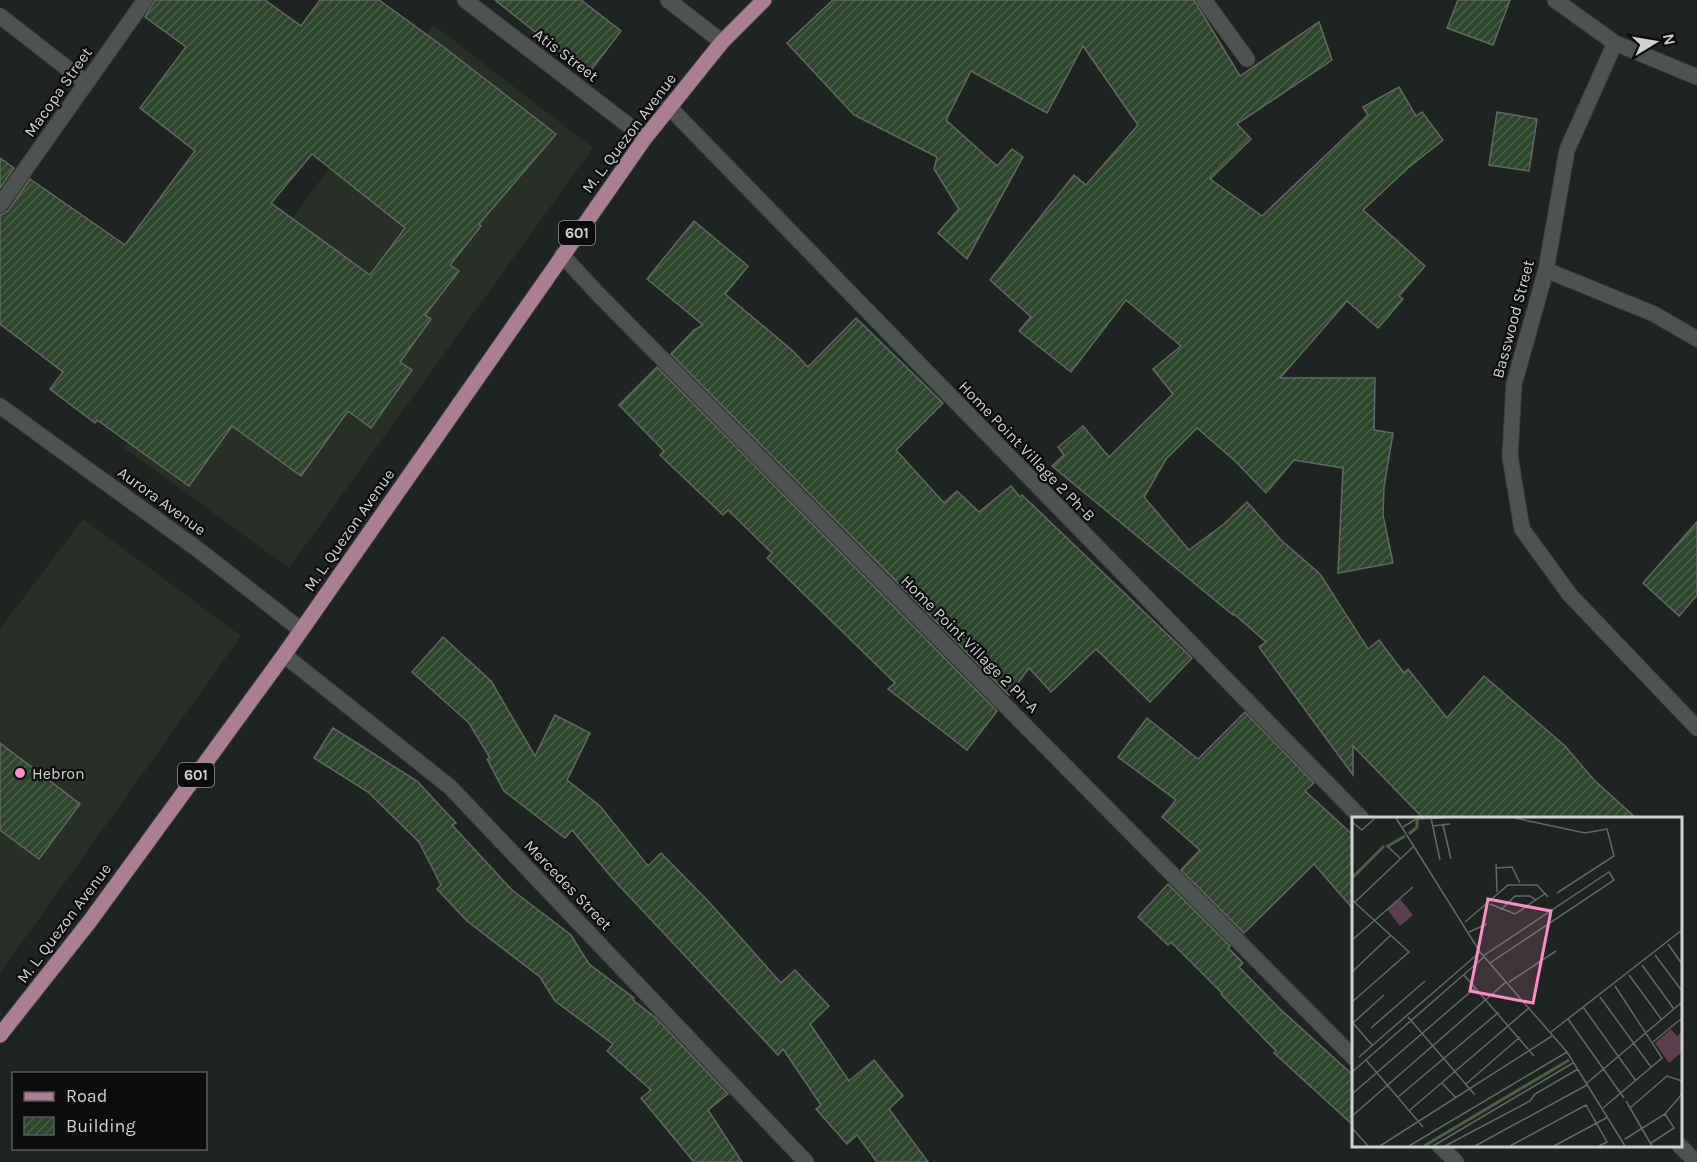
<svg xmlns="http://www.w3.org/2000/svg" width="1697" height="1162" viewBox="0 0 1697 1162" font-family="Karla,sans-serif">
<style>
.built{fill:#272f27}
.building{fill:url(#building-hatch);stroke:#646864;stroke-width:1.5;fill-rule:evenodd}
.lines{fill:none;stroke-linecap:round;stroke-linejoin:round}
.street-casing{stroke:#3d403d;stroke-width:17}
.primary-casing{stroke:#3d403d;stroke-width:17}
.street{stroke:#4f534f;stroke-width:15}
.primary{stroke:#ab7f93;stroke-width:15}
.poi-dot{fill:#fb8fc5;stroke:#0b0c0b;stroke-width:2}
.labels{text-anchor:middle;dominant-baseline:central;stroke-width:4.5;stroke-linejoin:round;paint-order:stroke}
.shield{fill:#0b0c0b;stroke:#959794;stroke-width:1.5}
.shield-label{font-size:15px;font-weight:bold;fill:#d0d2cf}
.street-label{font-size:16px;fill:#d0d2cf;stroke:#0b0c0b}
.poi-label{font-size:16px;fill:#d0d2cf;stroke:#0b0c0b;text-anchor:start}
.inset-river{fill:none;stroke:#4a6348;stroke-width:3}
.inset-road{fill:none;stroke:#666a66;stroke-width:1.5}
.view{fill:#fb8fc5;fill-opacity:0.15;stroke:#fb8fc5;stroke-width:3}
.inset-edge{fill:none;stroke:#d0d2cf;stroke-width:3}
</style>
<defs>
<pattern id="building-hatch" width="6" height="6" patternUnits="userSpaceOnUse" patternTransform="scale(1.5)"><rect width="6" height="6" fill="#2d452c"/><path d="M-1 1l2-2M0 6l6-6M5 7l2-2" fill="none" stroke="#4a5f4a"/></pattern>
</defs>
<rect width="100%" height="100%" fill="#202420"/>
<g class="built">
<polygon points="434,25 593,148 289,568 124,448"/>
<polygon points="83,519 241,636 0,973 0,629"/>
</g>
<g class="building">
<path d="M155 0H265L301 26 320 0H379L441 45 556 134 479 224 481 226 450 265 459 271 425 315 431 319 400 362 412 370 371 428 348 411 301 476 232 426 189 486 97 420 95 423 50 389 63 372 0 324V215L8 211 30 179 125 245 195 151 140 108 186 47 145 17ZM312 154 405 228 370 275 271 203Z"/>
<polygon points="495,0 581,0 621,31 588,74"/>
<polygon points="833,0 1194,0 1240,76 1319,22 1332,60 1237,124 1251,139 1210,179 1262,216 1368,115 1363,107 1399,87 1416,116 1422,112 1443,140 1409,167 1363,210 1425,266 1399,296 1403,299 1378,328 1347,301 1280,378 1375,378 1374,430 1393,433 1384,487 1383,515 1393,563 1338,573 1343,468 1294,460 1266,493 1234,460 1197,428 1166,459 1144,497 1189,550 1224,524 1247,502 1281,540 1320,574 1368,649 1379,640 1404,673 1408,669 1447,718 1484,676 1565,746 1594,780 1637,819 1424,819 1353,746 1353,775 1259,647 1266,642 1234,614 1233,615 1052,466 1064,455 1058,447 1083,426 1109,457 1173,394 1153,369 1181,346 1126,300 1071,372 1019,331 1031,317 990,280 1074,175 1086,185 1138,125 1083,46 1047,113 971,71 946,120 997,166 1012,149 1023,157 967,259 938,233 959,209 934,169 937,157 854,115 787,43"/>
<polygon points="1458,0 1510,0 1493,45 1447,28"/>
<polygon points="1497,112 1537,119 1529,171 1489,165"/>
<polygon points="0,158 14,168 0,188"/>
<polygon points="694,221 748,266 725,294 793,351 808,367 856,318 943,403 896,450 944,503 957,491 979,512 1011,486 1020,497 1022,495 1192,658 1150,702 1096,649 1051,692 1029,668 1009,695 671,354 694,330 703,325 647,279"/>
<polygon points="657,367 997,711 967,750 888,689 895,683 767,558 772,553 728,510 723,515 660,455 664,451 619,405"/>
<polygon points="1697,522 1697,595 1679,616 1643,583"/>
<polygon points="443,637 491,681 535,756 555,715 590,733 567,780 600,806 648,866 661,853 709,902 781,983 795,970 829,1006 810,1024 849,1081 874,1060 903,1096 889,1109 928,1162 877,1162 857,1135 847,1144 816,1109 821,1105 783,1049 778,1055 613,879 572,830 565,838 504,791 487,759 490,758 469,723 412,672"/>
<polygon points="1245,712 1314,783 1305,791 1353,835 1353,909 1314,864 1244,933 1181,870 1200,850 1162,817 1176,800 1118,757 1147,718 1198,759"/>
<polygon points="333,728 417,781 456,823 452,825 512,890 571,935 589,964 634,998 633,1000 656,1018 728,1094 708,1110 742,1162 694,1162 641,1098 651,1090 607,1051 613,1044 555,1001 540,977 467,921 437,889 441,885 419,842 368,792 314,758"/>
<polygon points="0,743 80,804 39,859 0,830"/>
<polygon points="1168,884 1230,946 1228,948 1243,963 1239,967 1280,1009 1353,1075 1353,1125 1274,1053 1276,1051 1221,994 1222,993 1171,942 1168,945 1138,917"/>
</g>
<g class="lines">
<defs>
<g id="street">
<polyline points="465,0 645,138"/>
<polyline points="668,0 722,42"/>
<polyline points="1204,0 1247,59"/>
<polyline points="1555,0 1615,43 1697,77"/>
<polyline points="0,16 86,83"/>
<polyline points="1615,43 1567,150 1546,270 1514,384 1510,456 1522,529 1570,595 1697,728"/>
<polyline points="669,107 1361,818"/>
<polyline points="0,205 145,0"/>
<polyline points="562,255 599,295 1354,1058"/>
<polyline points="1546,270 1654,314 1697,339"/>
<polyline points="0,406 200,551 301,630"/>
<polyline points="284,655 450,787 806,1162"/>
<polyline points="1440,1146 1456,1162"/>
<polyline points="1680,1146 1696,1162"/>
</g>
<polyline id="primary" points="0,1035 90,921 284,655 645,138 722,42 764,0"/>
</defs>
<use href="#street" class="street-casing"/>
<use href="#primary" class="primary-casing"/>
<use href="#street" class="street"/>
<use href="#primary" class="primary"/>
</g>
<circle class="poi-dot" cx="20" cy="773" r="6"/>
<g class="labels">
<g class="shield">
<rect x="559" y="221" width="36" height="24" rx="4.5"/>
<rect x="178" y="763" width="36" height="24" rx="4.5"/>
</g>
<g class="shield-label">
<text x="577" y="233">601</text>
<text x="196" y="775">601</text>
</g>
<g class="street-label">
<text transform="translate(566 55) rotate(37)">Atis Street</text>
<text transform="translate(58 92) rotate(-55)">Macopa Street</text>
<text transform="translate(629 133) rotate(-53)">M. L. Quezon Avenue</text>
<text transform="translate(1513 319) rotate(-75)">Basswood Street</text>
<text transform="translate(1027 451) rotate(46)">Home Point Village 2 Ph-B</text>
<text transform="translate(162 501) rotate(36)">Aurora Avenue</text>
<text transform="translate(349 530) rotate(-55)">M. L. Quezon Avenue</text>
<text transform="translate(970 644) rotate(45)">Home Point Village 2 Ph-A</text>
<text transform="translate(568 885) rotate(46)">Mercedes Street</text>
<text transform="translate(64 923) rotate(-53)">M. L. Quezon Avenue</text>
</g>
<g class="poi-label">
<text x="32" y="773">Hebron</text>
</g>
</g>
<g transform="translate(1352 817)">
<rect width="330" height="330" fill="#202420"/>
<path d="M48 82 61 98 48 109 35 92Z" fill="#5d3e4d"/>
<path d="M319 212 325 219 330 215V235L317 246 303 226Z" fill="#5d3e4d"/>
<path class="inset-river" d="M57 17 65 10V2M36 29 53 19M0 61 32 29M72 329 217 243"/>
<path class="inset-road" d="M44 1 128 135 215 235 273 329M79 1 88 43M163 1 233 16 255 12 262 39 205 76M0 5 10 13 23 1M91 8 99 42M80 9 98 7M51 10 64 2 92 1M34 28 48 41M144 47 145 75M144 51 160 50 168 66M0 83 57 135 0 185M3 85 61 30M138 87 163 97 194 76M149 93 163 79H178L184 83M113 105 156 68H185L196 80M117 115 135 107M0 123 61 70M316 127 330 147M303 138 330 174M131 139 257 55 262 63 138 146M290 148 322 192M0 155 39 118M112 158 182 239M277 158 310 203M157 165 204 134M248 180 299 250M231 190 284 264M56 200 123 278M216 202 272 281M19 211 73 164M199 215 330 113M301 225 330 201M20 228 1 206 32 178M7 240 128 135M14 243 71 310M0 255 132 140M90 266 104 281M235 266 330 185M114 267 168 220M0 277 124 170M46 280 147 195M274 284 300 329M251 291 310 241 263 169M278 291 315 259 330 264M58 293 177 191M0 299 154 165M0 311 16 329M273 322 313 297 330 277M299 326 322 311 313 297M28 329 200 219M57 329 215 235M81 329 221 246M93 329 178 284 183 277 226 252M123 329 235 268M158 329 234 288 255 325 247 329M202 329 256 300"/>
<path class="view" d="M136 82 199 94 181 186 118 174Z"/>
<rect width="330" height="330" class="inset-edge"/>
</g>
<rect x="12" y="1072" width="195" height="78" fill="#0b0c0b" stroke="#5a5b59" stroke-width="1.5"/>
<rect x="24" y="1092" width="30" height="9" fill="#ab7f93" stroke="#5a5b59" stroke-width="1.5"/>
<text x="66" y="1102" font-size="18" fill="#d0d2cf">Road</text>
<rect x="24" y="1117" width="30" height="18" fill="url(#building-hatch)" stroke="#5a5b59" stroke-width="1.5"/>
<text x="66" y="1132" font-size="18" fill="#d0d2cf">Building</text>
<g transform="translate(1655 42) rotate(79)" stroke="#0b0c0b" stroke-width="4.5" paint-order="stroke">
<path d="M0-4.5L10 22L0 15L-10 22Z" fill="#d0d2cf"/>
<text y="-9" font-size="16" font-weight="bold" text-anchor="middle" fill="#d0d2cf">N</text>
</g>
</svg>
